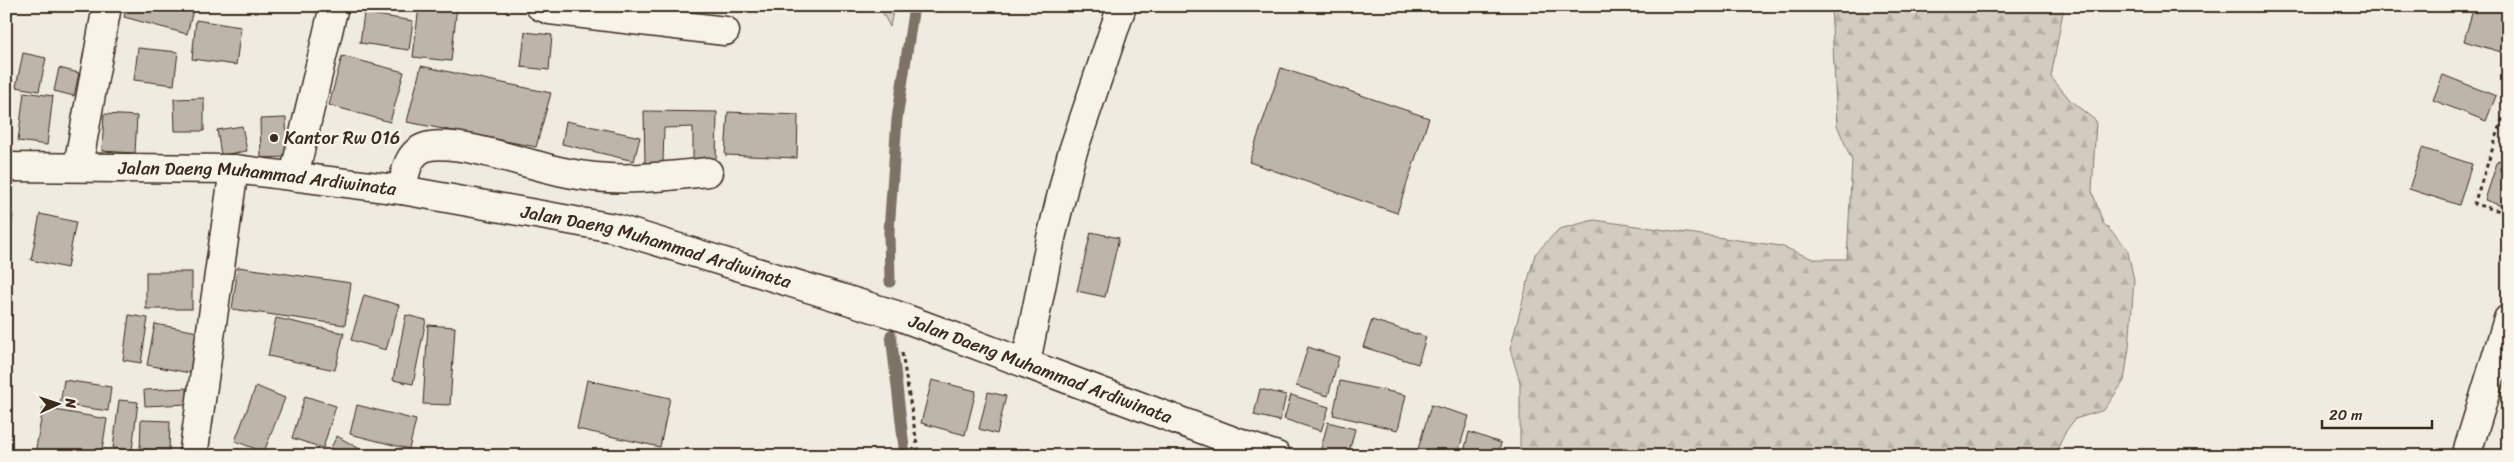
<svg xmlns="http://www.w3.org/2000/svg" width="2514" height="462" viewBox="0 0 2514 462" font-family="Sriracha,sans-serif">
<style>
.forest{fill:url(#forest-firs);stroke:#867a6f}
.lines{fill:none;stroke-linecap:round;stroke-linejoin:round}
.stream{stroke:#7e7266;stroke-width:11}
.building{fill:#bdb5aa;stroke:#3b2a1e}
.minor-casing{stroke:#3b2a1e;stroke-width:31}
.major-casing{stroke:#3b2a1e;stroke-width:31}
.path{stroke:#3b2a1e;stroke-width:3;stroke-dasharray:4 4;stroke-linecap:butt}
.minor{stroke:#f7f3e8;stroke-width:28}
.major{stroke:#f7f3e8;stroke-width:28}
.poi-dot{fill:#3b2a1e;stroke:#f7f3e8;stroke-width:2}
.labels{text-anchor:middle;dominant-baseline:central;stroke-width:4.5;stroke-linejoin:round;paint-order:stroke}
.poi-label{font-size:18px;fill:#3b2a1e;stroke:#f7f3e8;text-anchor:start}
.street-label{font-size:18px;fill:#3b2a1e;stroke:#f7f3e8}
</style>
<defs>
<pattern id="forest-firs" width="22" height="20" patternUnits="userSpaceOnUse" patternTransform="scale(1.25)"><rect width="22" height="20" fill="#d1cbc0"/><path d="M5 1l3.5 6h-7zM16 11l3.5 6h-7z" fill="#b4aea5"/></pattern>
</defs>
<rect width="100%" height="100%" fill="#efebe0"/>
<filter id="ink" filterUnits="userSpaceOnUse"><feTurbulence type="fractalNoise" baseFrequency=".02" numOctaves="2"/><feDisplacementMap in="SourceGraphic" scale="10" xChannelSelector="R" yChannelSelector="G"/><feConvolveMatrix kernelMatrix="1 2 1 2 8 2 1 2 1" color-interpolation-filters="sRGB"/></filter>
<g filter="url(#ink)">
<g class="forest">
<polygon points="879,6 894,6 890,27"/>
<polygon points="1831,6 2064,6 2051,77 2071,101 2096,121 2092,191 2103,223 2127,248 2134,280 2129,348 2124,381 2104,410 2075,419 2066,431 2054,456 1520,456 1520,382 1510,349 1535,254 1559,229 1594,220 1781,246 1813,259 1847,259 1852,161 1837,125"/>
</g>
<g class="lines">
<g class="stream">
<polyline points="890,282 889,231 897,119 914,6"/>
<polyline points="891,335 905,456"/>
</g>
</g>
<g class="building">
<polygon points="127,6 194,6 187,34 124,17"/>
<polygon points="419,6 457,6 451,61 413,57"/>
<polygon points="2474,6 2508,6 2508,54 2464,41"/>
<polygon points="364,13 413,21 409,50 360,43"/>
<polygon points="196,20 241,27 236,65 192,59"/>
<polygon points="525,32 552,35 549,70 521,67"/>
<polygon points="138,48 178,52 174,85 134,80"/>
<polygon points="23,53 46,58 39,91 16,87"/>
<polygon points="342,56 404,72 390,122 329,105"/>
<polygon points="421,66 551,93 536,147 407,122"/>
<polygon points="59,68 79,73 74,96 54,91"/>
<polygon points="1281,68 1429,118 1397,213 1249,162"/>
<polygon points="2443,75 2496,96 2486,121 2433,100"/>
<polygon points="24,92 53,96 47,145 18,141"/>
<polygon points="204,98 204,131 175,131 174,99"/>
<polygon points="644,111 717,112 716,161 693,162 693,127 664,128 663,163 645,164"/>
<polygon points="728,112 798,115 797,158 725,155"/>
<rect x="6" y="113" width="3" height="36"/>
<polygon points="104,114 137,116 135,153 102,151"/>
<polygon points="286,118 287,157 261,158 260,119"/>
<polygon points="566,121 640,137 634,161 562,144"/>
<polygon points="242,126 247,151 221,155 217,130"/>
<polygon points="2508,135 2508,158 2501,156"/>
<polygon points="2422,148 2472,164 2459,205 2409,189"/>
<polygon points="2498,160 2508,163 2508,208 2485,200"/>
<polygon points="6,214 13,215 8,260 6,259"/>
<polygon points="40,214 76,222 67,268 31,260"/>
<polygon points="1091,232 1119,238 1105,297 1077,291"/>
<polygon points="238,267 351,283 345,325 232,309"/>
<rect x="146" y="272" width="46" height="37"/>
<polygon points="364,295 399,305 386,350 351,340"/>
<polygon points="129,315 148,318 141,363 123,360"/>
<polygon points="406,315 426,320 413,384 393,380"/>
<polygon points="276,318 344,333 335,370 268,356"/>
<polygon points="1372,320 1426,337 1418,364 1363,347"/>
<polygon points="155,324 198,332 190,373 147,365"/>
<polygon points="428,325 455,327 450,405 423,404"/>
<polygon points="1308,347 1339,357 1328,396 1296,386"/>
<polygon points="6,377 12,379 6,399"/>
<polygon points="64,380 111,387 108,411 60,404"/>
<polygon points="587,380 670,398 660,447 577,429"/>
<polygon points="932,380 976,391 965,435 921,423"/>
<polygon points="1340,381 1406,395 1398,430 1333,415"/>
<polygon points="256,386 285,398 264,452 235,441"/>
<polygon points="187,388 188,404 145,406 144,390"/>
<polygon points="1260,389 1286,395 1280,421 1254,415"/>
<polygon points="988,392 1006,396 997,434 979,429"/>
<polygon points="1291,395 1329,407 1321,431 1284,419"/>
<polygon points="305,396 336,406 323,448 292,438"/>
<polygon points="119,400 138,402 132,450 113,448"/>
<polygon points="357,405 416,420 409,449 350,434"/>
<polygon points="1431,405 1469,416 1457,456 1416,456"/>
<polygon points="43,408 107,419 101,456 35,454"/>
<polygon points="141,420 170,421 169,451 140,449"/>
<polygon points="1328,422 1355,429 1348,456 1319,456"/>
<polygon points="1469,432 1501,443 1498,456 1463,456"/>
<polygon points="337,436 372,456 333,456 328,453"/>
</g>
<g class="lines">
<defs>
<g id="minor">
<polyline points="540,6 550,10 725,31"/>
<polyline points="78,166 107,6"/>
<polyline points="294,176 334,6"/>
<path d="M402 190C405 172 408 150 430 146 466 141 530 166 568 173 615 183 660 177 708 172"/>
<polyline points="1026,362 1051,238 1071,157 1122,6"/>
<polyline points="193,456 234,169"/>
<polyline points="2466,456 2508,319"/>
</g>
<g id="major">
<path id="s1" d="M6 167 234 169 402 190 614 228 896 315 1244 445 1277 456"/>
</g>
</defs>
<use href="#minor" class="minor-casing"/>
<use href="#major" class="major-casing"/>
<g class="path">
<polyline points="2508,103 2474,204 2508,213"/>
<polyline points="902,353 919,456"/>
</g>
<use href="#minor" class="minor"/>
<use href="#major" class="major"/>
</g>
</g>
<circle class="poi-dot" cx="274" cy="138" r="5"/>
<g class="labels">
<g class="poi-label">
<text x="284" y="138">Kantor Rw 016</text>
</g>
<g class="street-label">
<text stroke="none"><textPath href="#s1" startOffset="252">Jalan Daeng Muhammad Ardiwinata</textPath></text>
<text stroke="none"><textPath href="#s1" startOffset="658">Jalan Daeng Muhammad Ardiwinata</textPath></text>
<text stroke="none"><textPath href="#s1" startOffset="1062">Jalan Daeng Muhammad Ardiwinata</textPath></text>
</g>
</g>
<rect width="2514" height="462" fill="none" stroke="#f7f3e8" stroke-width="25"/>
<rect x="12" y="12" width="2489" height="437" fill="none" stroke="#3b2a1e" stroke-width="2" filter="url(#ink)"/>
<g transform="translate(58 404) rotate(87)" stroke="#f7f3e8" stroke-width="4" paint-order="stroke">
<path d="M0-4L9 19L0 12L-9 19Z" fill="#3b2a1e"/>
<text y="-8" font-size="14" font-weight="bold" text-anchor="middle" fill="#3b2a1e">N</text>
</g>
<path d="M2322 420v8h110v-8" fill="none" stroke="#3b2a1e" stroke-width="2.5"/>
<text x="2329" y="420" font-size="15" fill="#3b2a1e" stroke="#f7f3e8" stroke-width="4" paint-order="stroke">20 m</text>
</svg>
